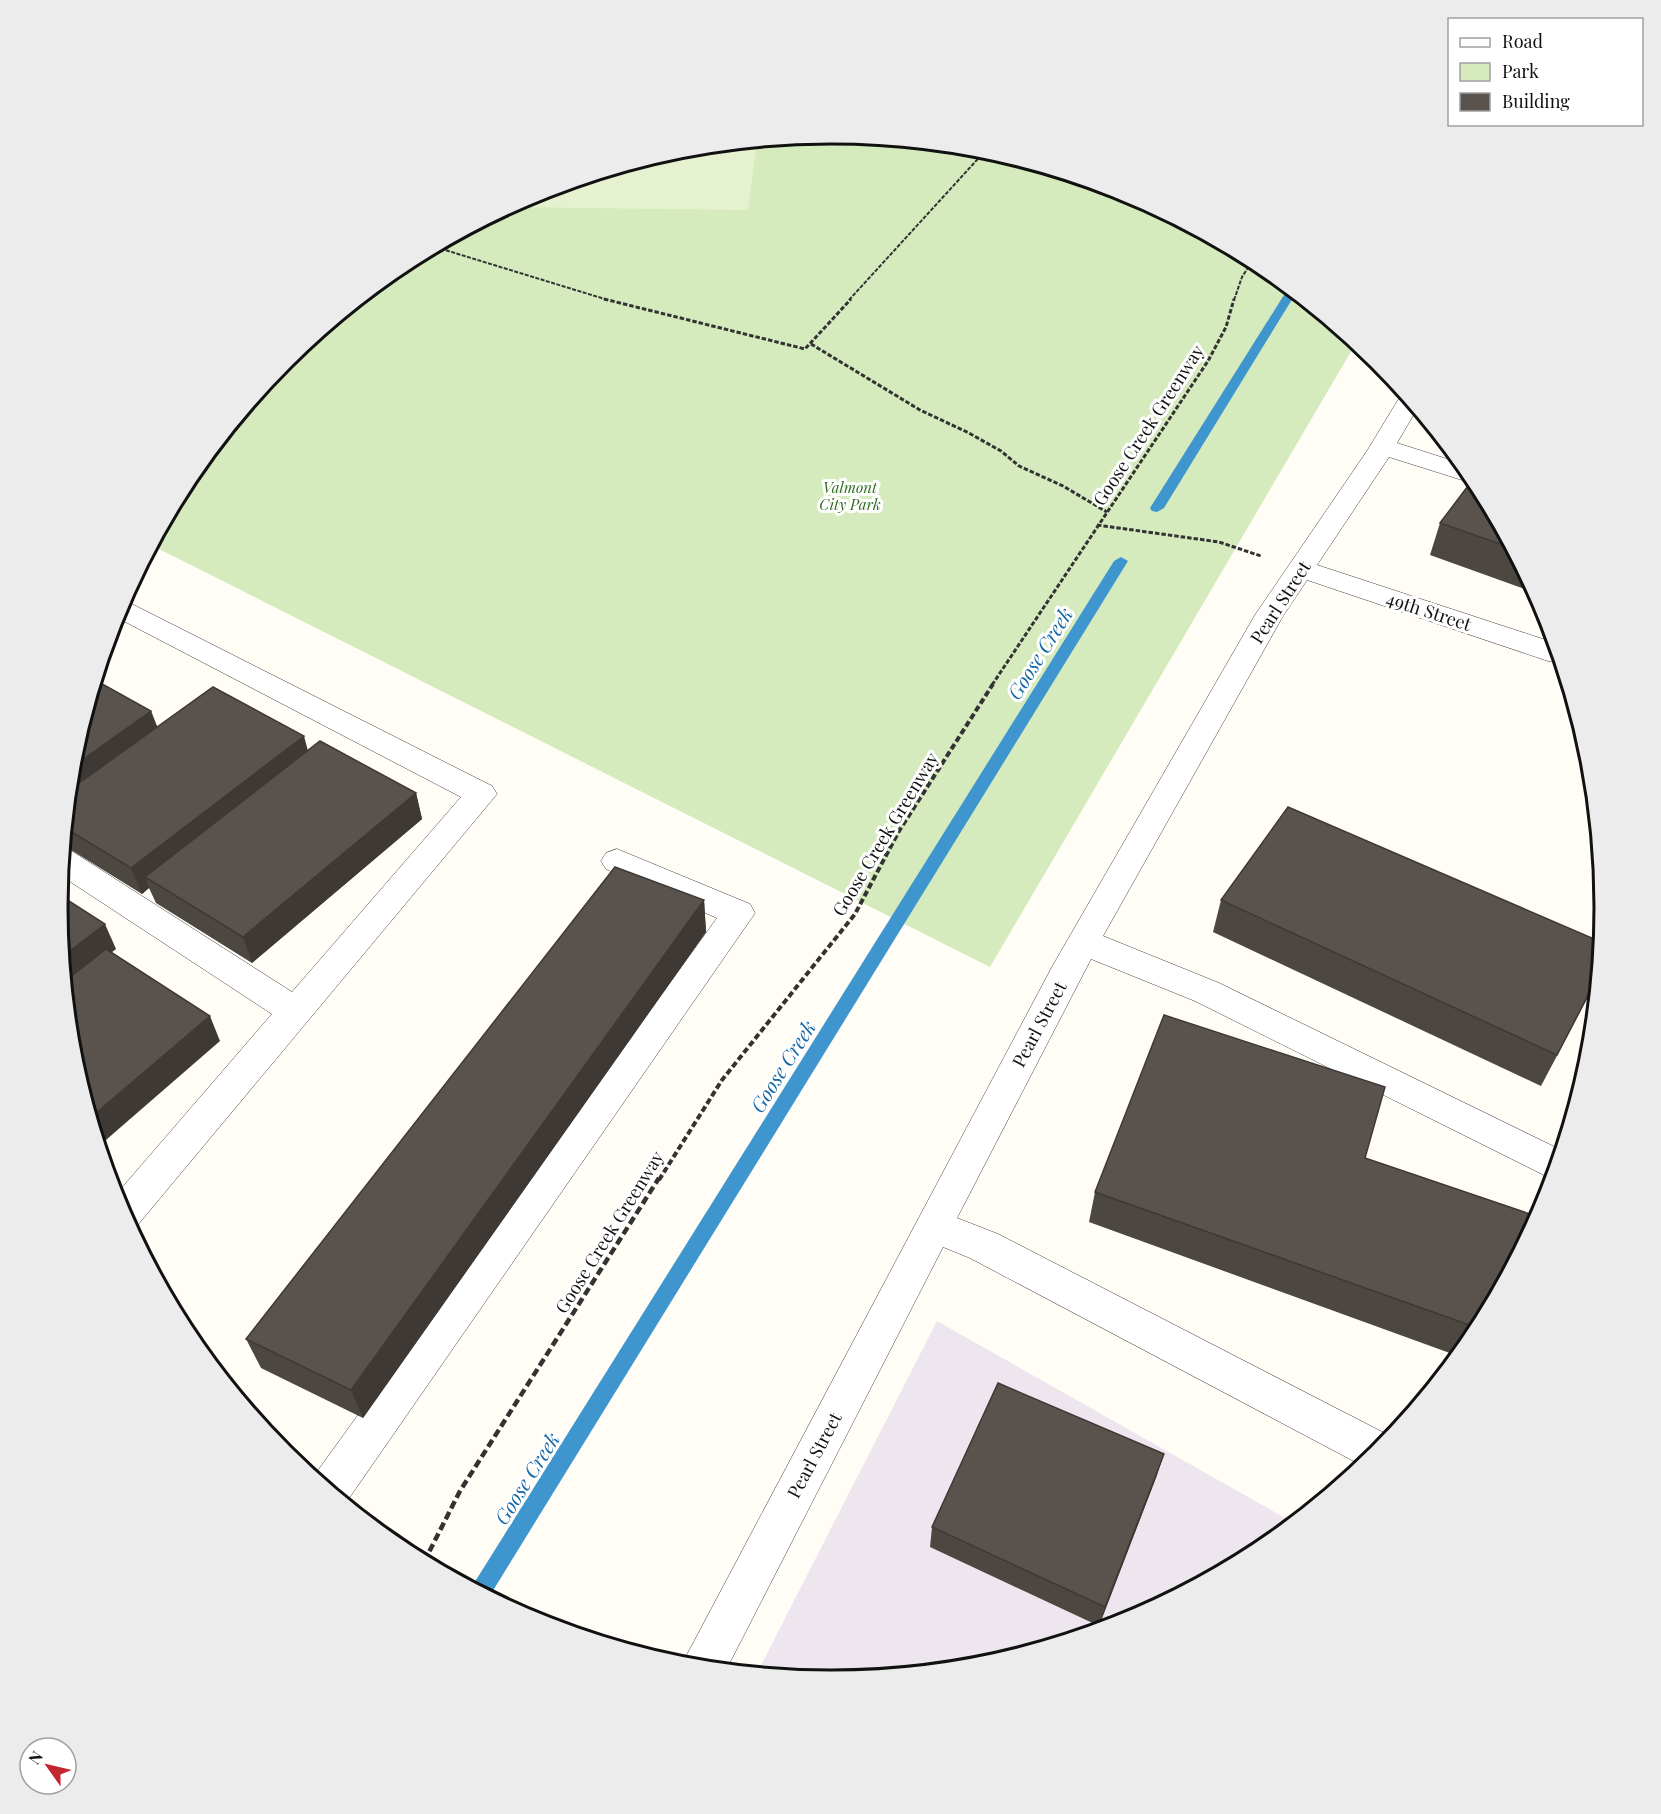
<svg xmlns="http://www.w3.org/2000/svg" width="1661" height="1814" viewBox="0 0 1661 1814" font-family="'Playfair Display',serif">
<style>
.industrial{fill:#eee6ef}
.green{fill:#d5ebbd}
.pitch{fill:#e6f2cf}
.lines{fill:none;stroke-linecap:round;stroke-linejoin:round}
.stream{fill:#3f96cf;fill-rule:evenodd}
.minor-casing{stroke:#444;stroke-width:1}
.path-far3{stroke:#333;stroke-width:2;stroke-dasharray:4 1.5;stroke-linecap:butt}
.path-far2{stroke:#333;stroke-width:3;stroke-dasharray:4.5 2;stroke-linecap:butt}
.path-far1{stroke:#333;stroke-width:4;stroke-dasharray:6 3;stroke-linecap:butt}
.path{stroke:#333;stroke-width:4.5;stroke-dasharray:8 4;stroke-linecap:butt}
.minor{fill:#fff;fill-rule:evenodd}
.wall{fill:#4d4742}
.shaded-wall{fill:#3f3936}
.building{fill:#5a524d;stroke:#3f3936;stroke-width:1.5}
.labels{text-anchor:middle;dominant-baseline:central;stroke-width:6;stroke-linejoin:round;paint-order:stroke}
.far-park-label{font-size:15px;font-style:italic;fill:#2f6b1f;stroke:#fff}
.street-label{font-size:18px;fill:#111;stroke:#fff}
.water-label{font-size:20px;font-style:italic;fill:#1768a6;stroke:#fff}
.rim{fill:none;stroke:#111;stroke-width:3}
</style>
<rect width="100%" height="100%" fill="#fffdf5"/>
<polygon class="industrial" points="937,1321 1294,1523 1260,1550 1126,1622 981,1666 830,1680 757,1673"/>
<polygon class="green" points="831,134 982,148 1127,193 1261,264 1356,343 990,967 151,545 188,477 284,360 401,264 535,192 680,148"/>
<polygon class="pitch" points="757,141 748,210 507,207 535,192 680,148"/>
<g class="lines">
<g class="stream">
<polygon points="1289,287 1296,293 1164,508 1157,512 1152,511 1150,508"/>
<polygon points="1121,557 1128,561 489,1597 471,1588 1114,561"/>
</g>
<defs>
<g id="minor">
<polygon points="1405,394 1417,409 1397,443 1463,464 1476,481 1462,480 1389,457 1317,565 1555,643 1561,663 1548,661 1307,580 1283,616 1103,936 1219,983 1561,1150 1552,1179 1195,1001 1091,959 957,1218 998,1234 1392,1437 1363,1466 970,1258 943,1247 726,1670 681,1666 1052,967 1255,615 1367,451 1398,400"/>
<polygon points="122,599 492,786 497,794 136,1227 130,1229 114,1197 272,1014 60,875 63,849 73,852 292,992 461,797 114,616"/>
<polygon points="617,849 750,904 755,913 345,1504 314,1476 717,918 606,869 601,861 606,853"/>
</g>
</defs>
<use href="#minor" class="minor-casing"/>
<g class="path-far3">
<polyline points="437,244 445,250 608,300"/>
<polyline points="849,300 986,150"/>
<polyline points="1234,300 1242,277 1253,260"/>
</g>
<g class="path-far2">
<polyline points="604,299 805,349 851,299"/>
<polyline points="811,344 920,410 967,432 1001,451 1019,466 1063,486 1107,512"/>
<polyline points="1097,525 1219,542 1261,556"/>
<polyline points="992,685 1208,361 1226,327 1234,299"/>
</g>
<polyline class="path-far1" points="659,1180 722,1080 855,914 899,831 993,684"/>
<polyline class="path" points="424,1562 460,1491 659,1178"/>
<use href="#minor" class="minor"/>
</g>
<g class="wall">
<polygon points="1474,478 1536,593 1430,555 1440,523"/>
<polygon points="151,711 157,728 308,751 416,793 422,819 252,963 156,903 149,888 142,894 63,845 72,756"/>
<polygon points="704,900 706,932 363,1418 261,1368 246,1339"/>
<polygon points="1221,900 1597,980 1541,1086 1213,932"/>
<polygon points="1365,1158 1535,1221 1473,1337 1458,1356 1089,1222 1095,1192"/>
<polygon points="1157,1475 1099,1626 930,1547 932,1527"/>
</g>
<g class="shaded-wall">
<polygon points="151,711 161,736 67,804 71,768"/>
<polygon points="304,736 311,762 145,877 149,888 142,894 131,868"/>
<polygon points="416,793 422,819 252,963 243,937"/>
<polygon points="704,900 706,932 363,1418 351,1390"/>
<polygon points="105,924 116,949 65,989 62,957"/>
<polygon points="210,1016 220,1041 99,1146 90,1118"/>
<polygon points="1164,1454 1157,1475 1099,1626 1105,1607"/>
</g>
<g class="building">
<polygon points="1474,478 1512,548 1440,523"/>
<polygon points="95,680 151,711 71,768 72,756"/>
<polygon points="213,687 304,736 131,868 65,828 68,791"/>
<polygon points="320,741 416,793 243,937 145,877"/>
<polygon points="1288,807 1601,942 1597,978 1557,1055 1221,900"/>
<polygon points="615,867 704,900 351,1390 246,1339"/>
<polygon points="58,894 105,924 62,957 57,907"/>
<polygon points="106,949 210,1016 90,1118 72,1058 64,982"/>
<polygon points="1164,1015 1385,1087 1365,1158 1536,1216 1535,1221 1478,1328 1095,1192"/>
<polygon points="998,1383 1164,1454 1105,1607 932,1527"/>
</g>
<g class="labels">
<g class="far-park-label">
<text x="850" y="487">Valmont<tspan x="850" dy="17">City Park</tspan></text>
</g>
<g class="street-label">
<text transform="translate(1148 425) rotate(-57)">Goose Creek Greenway</text>
<text transform="translate(1280 602) rotate(-57)">Pearl Street</text>
<text transform="translate(1429 611) rotate(18)">49th Street</text>
<text transform="translate(885 834) rotate(-59)">Goose Creek Greenway</text>
<text transform="translate(1039 1024) rotate(-62)">Pearl Street</text>
<text transform="translate(609 1232) rotate(-58)">Goose Creek Greenway</text>
<text transform="translate(814 1455) rotate(-62)">Pearl Street</text>
</g>
<g class="water-label">
<text transform="translate(1039 653) rotate(-58)">Goose Creek</text>
<text transform="translate(782 1066) rotate(-58)">Goose Creek</text>
<text transform="translate(526 1478) rotate(-58)">Goose Creek</text>
</g>
</g>
<path d="M0 0H1661V1814H0ZM68 907a763 763 0 1 1 1526 0a763 763 0 1 1-1526 0Z" fill="#ececec" fill-rule="evenodd"/>
<path class="rim" d="M68 907a763 763 0 1 1 1526 0a763 763 0 1 1-1526 0Z"/>
<rect x="1448" y="18" width="195" height="108" fill="#ffffff" stroke="#a0a0a0" stroke-width="1.5"/>
<rect x="1460" y="38" width="30" height="9" fill="#ffffff" stroke="#a0a0a0" stroke-width="1.5"/>
<text x="1502" y="48" font-size="18" fill="#111111">Road</text>
<rect x="1460" y="63" width="30" height="18" fill="#d5ebbd" stroke="#a0a0a0" stroke-width="1.5"/>
<text x="1502" y="78" font-size="18" fill="#111111">Park</text>
<rect x="1460" y="93" width="30" height="18" fill="#5a524d" stroke="#a0a0a0" stroke-width="1.5"/>
<text x="1502" y="108" font-size="18" fill="#111111">Building</text>
<g transform="translate(48 1766) rotate(304)"><circle r="28" fill="#ffffff" stroke="#a0a0a0" stroke-width="1.5"/>
<path d="M0-4.5L10 22L0 15L-10 22Z" fill="#c4262e"/>
<text y="-9" font-size="16" font-weight="bold" text-anchor="middle" fill="#111111">N</text>
</g>
</svg>
